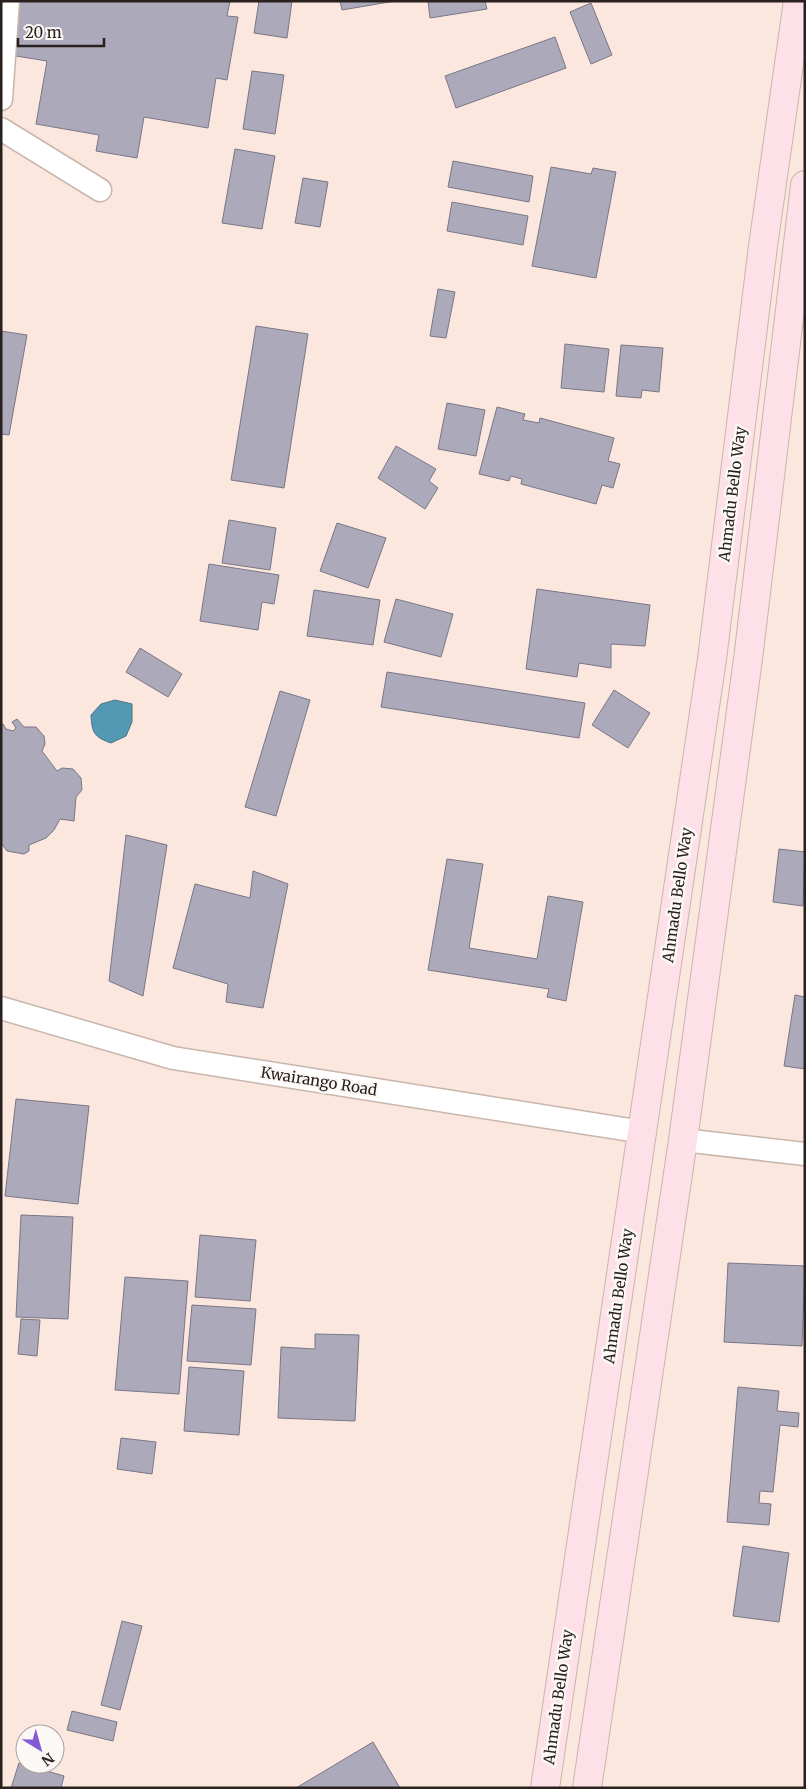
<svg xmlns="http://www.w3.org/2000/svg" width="806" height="1789" viewBox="0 0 806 1789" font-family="Merriweather,serif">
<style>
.water{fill:#5499b3;stroke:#477586}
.building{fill:#aca9bb;stroke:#797686}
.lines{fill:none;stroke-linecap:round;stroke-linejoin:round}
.street-casing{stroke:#c8b5ac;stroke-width:25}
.secondary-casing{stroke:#c8b5ac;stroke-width:30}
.street{stroke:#fff;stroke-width:22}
.secondary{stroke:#fee0e9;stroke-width:28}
.labels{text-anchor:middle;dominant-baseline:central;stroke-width:5;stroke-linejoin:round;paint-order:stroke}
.street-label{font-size:15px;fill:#29211e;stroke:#fcf8f6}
</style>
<rect width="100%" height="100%" fill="#fbe7de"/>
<path class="water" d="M115 700 132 704V722L126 736 111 743C94 737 92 733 91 715L101 704Z"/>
<g class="building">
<polygon points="19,1 230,1 227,16 238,17 227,80 216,78 208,128 144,117 137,158 96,151 99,135 36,124 47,61 10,55"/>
<polygon points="259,1 292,1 287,38 254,33"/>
<polygon points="340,1 395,1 342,10"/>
<polygon points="428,1 485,1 487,9 430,18"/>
<polygon points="591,3 612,55 591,64 570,12"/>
<polygon points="555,37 566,68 456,108 445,76"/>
<polygon points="252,71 284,75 275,134 243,129"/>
<polygon points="235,149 275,156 262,229 222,223"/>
<polygon points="453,161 533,176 529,202 448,187"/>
<polygon points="551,167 591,174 593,168 616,172 596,278 532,266"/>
<polygon points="303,178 328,182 320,227 295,223"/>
<polygon points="452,202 528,216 523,245 447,231"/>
<polygon points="438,289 455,292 446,338 430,336"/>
<polygon points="256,326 308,334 284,488 231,480"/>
<polygon points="1,331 27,335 9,435 1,434"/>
<polygon points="565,344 609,349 604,392 561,388"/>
<polygon points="621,345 663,348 659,392 642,390 641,398 616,396"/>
<polygon points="447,403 485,410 476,456 438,449"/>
<polygon points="497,407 525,414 523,420 539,423 540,418 614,438 608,461 620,464 613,488 602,485 596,504 521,484 522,479 511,476 509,481 479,474"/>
<polygon points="396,446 436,469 429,481 438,488 425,509 378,478"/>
<polygon points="229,520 276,528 270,570 222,563"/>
<polygon points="337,523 386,538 368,588 320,571"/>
<polygon points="209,564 279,575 274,604 262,602 258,630 200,621"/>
<polygon points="537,589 650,605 645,646 611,644 611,668 579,663 577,677 526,669"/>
<polygon points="314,590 380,600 373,645 307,636"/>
<polygon points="396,599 453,614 441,657 384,642"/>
<polygon points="140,648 182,674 168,697 126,672"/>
<polygon points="387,672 585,703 579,738 381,707"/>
<polygon points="614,690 650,713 628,748 592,725"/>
<polygon points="280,691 310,700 276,816 245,807"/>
<polygon points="17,719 24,727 36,727 44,736 45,744 42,751 57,771 62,768 73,769 81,778 82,790 76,797 74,821 60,819 54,830 46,838 29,845 29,851 24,854 7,851 1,843 1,725 3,724 6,729 13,731 16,728 12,722"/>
<polygon points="126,835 167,845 143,996 109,981"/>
<polygon points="779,849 805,852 803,906 773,902"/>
<polygon points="447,859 483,864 469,948 537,959 548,896 583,902 566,1001 547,997 549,989 428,970"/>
<polygon points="253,871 288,884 263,1008 226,1002 228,984 173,968 195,884 250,898"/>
<polygon points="795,995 805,997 805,1069 784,1066"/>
<polygon points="16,1099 89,1106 78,1204 5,1196"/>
<polygon points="21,1215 73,1217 68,1319 16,1317"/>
<polygon points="200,1235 256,1240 250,1301 195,1297"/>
<polygon points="728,1263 805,1266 802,1346 724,1342"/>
<polygon points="125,1277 188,1281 179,1394 115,1390"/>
<polygon points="192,1305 256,1309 251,1365 187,1361"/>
<polygon points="21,1319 40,1320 37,1356 18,1354"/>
<polygon points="315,1334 359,1335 355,1421 278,1418 281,1347 315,1349"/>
<polygon points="189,1367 244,1371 239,1435 184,1431"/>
<polygon points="738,1387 779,1391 777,1411 799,1413 798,1427 780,1425 773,1492 760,1491 759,1503 771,1504 769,1525 727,1522"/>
<polygon points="121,1438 156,1442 152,1474 117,1469"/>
<polygon points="743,1546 789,1553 779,1622 733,1616"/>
<polygon points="122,1621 142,1626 120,1710 101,1705"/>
<polygon points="72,1711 117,1722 113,1741 67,1730"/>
<polygon points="373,1742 400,1788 296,1788"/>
<polygon points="19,1763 64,1776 61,1788 11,1788"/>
</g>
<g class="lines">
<defs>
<g id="street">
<polyline points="1,99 8,1"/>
<polyline points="1,129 100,190"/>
<polyline points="1,1008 173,1058 643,1132"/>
<polyline points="683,1140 805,1154"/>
</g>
<g id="secondary">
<polyline points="545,1788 712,659 763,246 798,1"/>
<polyline points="587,1788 683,1140 748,659 805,185"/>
</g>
</defs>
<use href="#street" class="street-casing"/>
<use href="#secondary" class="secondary-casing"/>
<use href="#street" class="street"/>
<use href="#secondary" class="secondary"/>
</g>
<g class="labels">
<g class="street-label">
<text transform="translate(732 494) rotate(-83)">Ahmadu Bello Way</text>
<text transform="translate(677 895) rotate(-82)">Ahmadu Bello Way</text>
<text transform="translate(319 1081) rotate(9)">Kwairango Road</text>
<text transform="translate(618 1296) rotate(-82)">Ahmadu Bello Way</text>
<text transform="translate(558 1697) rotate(-82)">Ahmadu Bello Way</text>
</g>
</g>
<rect width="806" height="1789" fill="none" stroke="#29211e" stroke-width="5"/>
<g transform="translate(40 1749) rotate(143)"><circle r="24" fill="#fcf8f6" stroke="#a8a2a0"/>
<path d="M0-4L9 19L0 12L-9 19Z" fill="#825ad4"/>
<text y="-8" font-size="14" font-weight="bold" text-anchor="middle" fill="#29211e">N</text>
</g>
<path d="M18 38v8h86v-8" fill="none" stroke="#29211e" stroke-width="2.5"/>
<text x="25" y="38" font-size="15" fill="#29211e" stroke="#fcf8f6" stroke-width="4" paint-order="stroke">20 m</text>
</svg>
